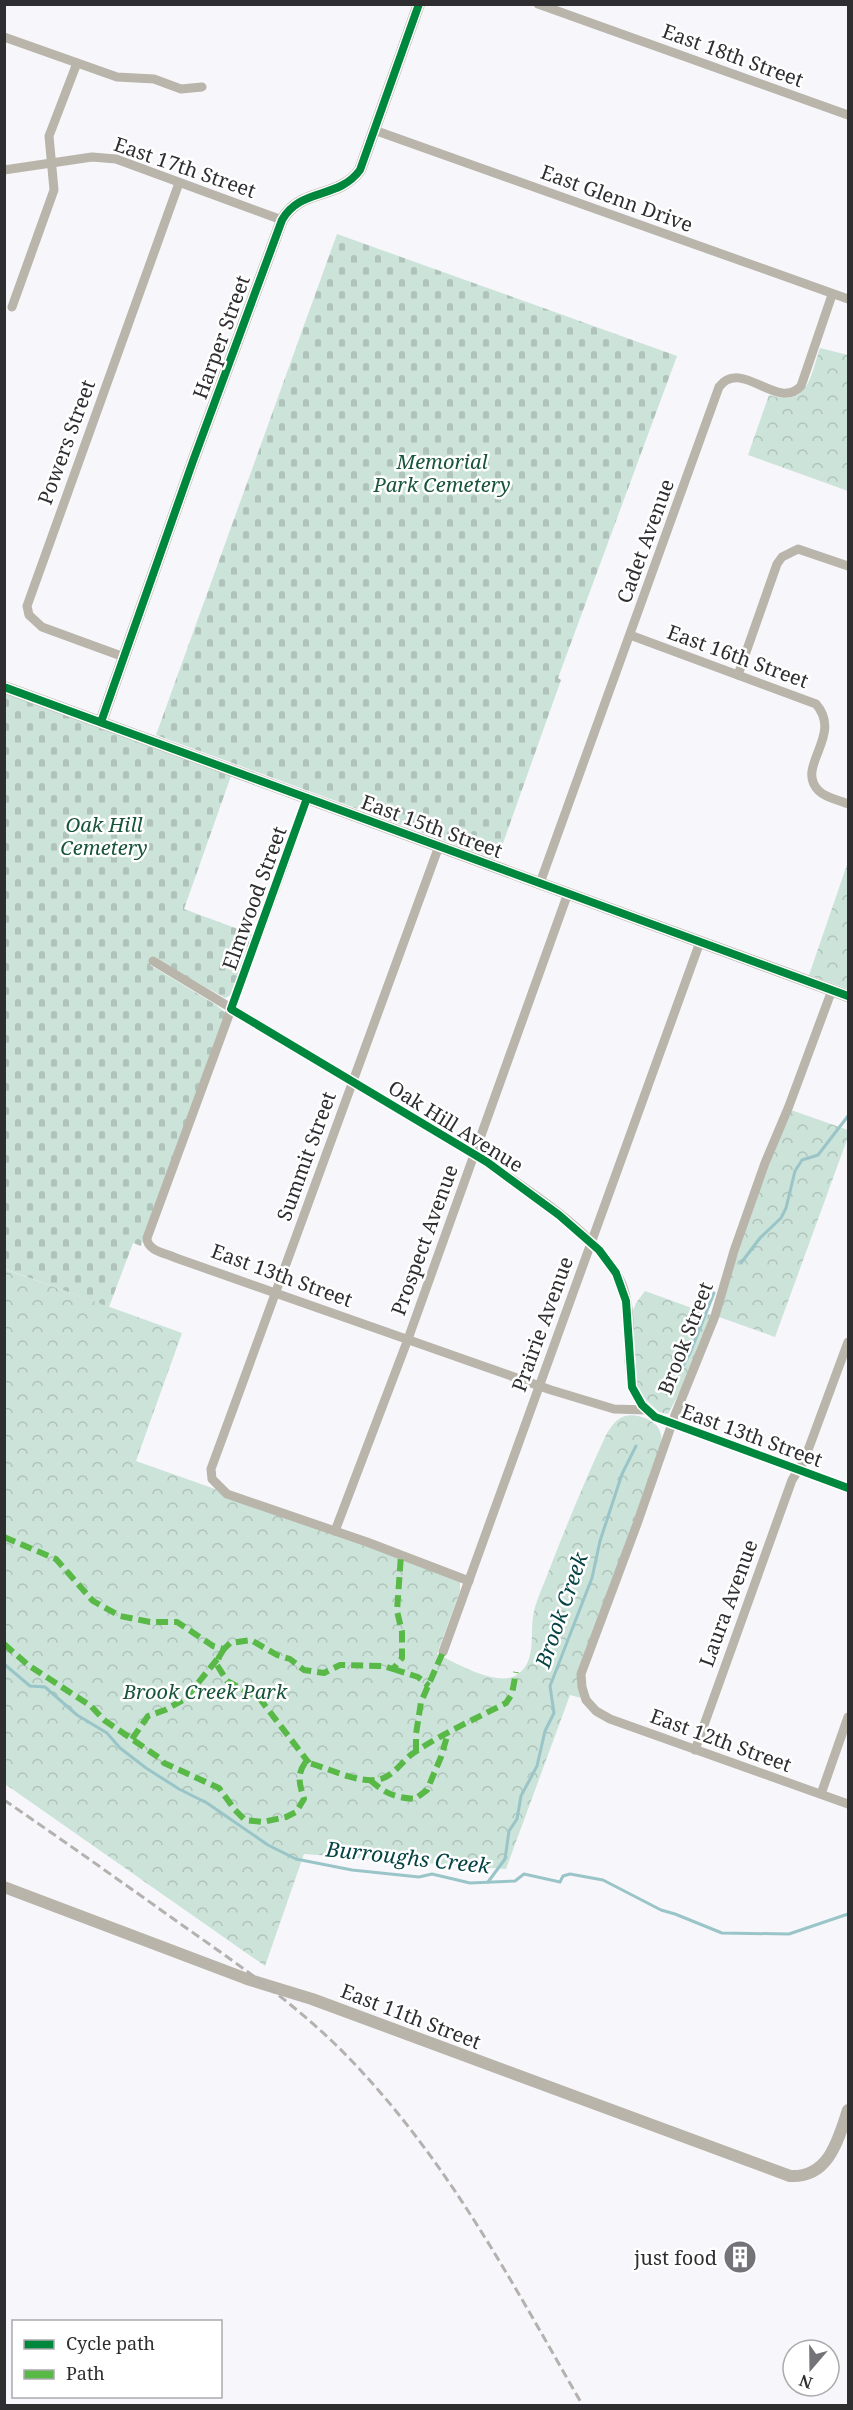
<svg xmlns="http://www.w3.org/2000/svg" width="853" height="2410" viewBox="0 0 853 2410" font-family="'Noto Serif',serif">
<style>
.cemetery{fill:url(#cemetery-stones)}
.park{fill:url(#park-crowns)}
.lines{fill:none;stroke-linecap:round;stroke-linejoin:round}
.stream{stroke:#9ac5c8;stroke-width:3}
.street{stroke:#b9b5aa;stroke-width:9}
.secondary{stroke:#b8b4a9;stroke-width:12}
.rail{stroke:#b4b1ae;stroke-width:3;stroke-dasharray:9 4.5;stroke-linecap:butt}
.quiet{stroke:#58b947;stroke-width:6;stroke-dasharray:12 6;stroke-linecap:butt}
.cycleway-casing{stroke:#fff;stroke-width:11}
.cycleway{stroke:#00873e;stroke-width:8}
.labels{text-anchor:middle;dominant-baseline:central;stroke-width:5;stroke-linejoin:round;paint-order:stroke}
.street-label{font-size:20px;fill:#2e2e31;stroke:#fff}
.park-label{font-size:20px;font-style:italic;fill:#18543a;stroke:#fff}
.poi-label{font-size:20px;fill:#2e2e31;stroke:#fff;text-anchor:end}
.water-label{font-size:21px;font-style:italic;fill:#064344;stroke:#fff}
</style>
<defs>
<pattern id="cemetery-stones" width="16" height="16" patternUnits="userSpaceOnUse" patternTransform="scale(1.5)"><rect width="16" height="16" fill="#cbe3d8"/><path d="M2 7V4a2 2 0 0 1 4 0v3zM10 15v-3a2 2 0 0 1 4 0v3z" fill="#afc3ba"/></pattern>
<pattern id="park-crowns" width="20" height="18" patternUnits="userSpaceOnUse" patternTransform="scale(1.5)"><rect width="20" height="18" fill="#cbe3d8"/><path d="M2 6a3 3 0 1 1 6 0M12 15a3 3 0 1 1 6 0" fill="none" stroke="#afc3ba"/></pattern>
</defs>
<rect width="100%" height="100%" fill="#f7f6fb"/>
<g class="cemetery">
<polygon points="337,234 677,356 558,678 561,680 497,860 156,735"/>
<polygon points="4,693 231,776 184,909 254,935 231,995 225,998 154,958 150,965 216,1005 226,1013 141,1246 133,1243 109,1307 5,1269"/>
</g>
<g class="park">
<path d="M820 348 848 355V491L748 455 769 395C808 408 810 377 820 348Z"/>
<polygon points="848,862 848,989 809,975"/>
<polygon points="791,1110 848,1130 848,1137 775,1337 719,1317 736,1259 770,1162"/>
<path d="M4 1269 182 1333 136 1461 215 1489 227 1497 372 1547 460 1582V1591L437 1654C456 1663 495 1686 515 1676 537 1664 530 1636 533 1617 535 1602 543 1587 548 1573 566 1526 586 1478 607 1433 612 1426 616 1419 625 1416 638 1413 659 1421 661 1435 663 1442 659 1452 657 1459L578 1671 577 1681 581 1698 570 1695 506 1869 304 1854 265 1966 5 1784Z"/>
<polygon points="645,1291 711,1315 683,1386 668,1414 659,1412 646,1400 639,1389 634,1373 632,1313 636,1303"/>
</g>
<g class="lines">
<g class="stream">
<polyline points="741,1263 760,1238 781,1218 786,1208 795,1171 802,1160 818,1155 848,1116"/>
<polyline points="667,1394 690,1353 714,1293"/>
<polyline points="4,1664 30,1686 45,1687 77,1715 107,1733 120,1748 146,1768 179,1789 207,1803 268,1845 296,1859 352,1870 419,1877 432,1874 470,1883 515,1881 524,1874 560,1882 563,1876 570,1874 603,1880 661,1910 675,1914 722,1933 789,1934 848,1914"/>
<polyline points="488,1882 505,1859 509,1831 517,1819 521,1796 537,1766 545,1731 554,1713 550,1686 592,1578 600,1541 622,1474 636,1446"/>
</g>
<g class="street">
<polyline points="538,4 848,115"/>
<polyline points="4,37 117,77 154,79 181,89 202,87"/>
<polyline points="374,130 848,299"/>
<polyline points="4,170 92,157 116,159 282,220"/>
<polyline points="12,307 54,190 49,136 77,63"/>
<path d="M630 635 816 704C844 736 794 767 819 791 826 798 839 800 848 804"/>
<polyline points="124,657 42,627 29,615 27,606 179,183"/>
<polyline points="738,675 777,564 782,557 798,549 848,566"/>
<path d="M307 798 283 868 147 1238C147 1251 166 1253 176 1258L551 1390 614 1409 647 1410"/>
<polyline points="439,846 211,1469 212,1479 227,1494 367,1542 469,1581"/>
<path d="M540 883 719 387C741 357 778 412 801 386L832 295"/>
<path d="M153 961 487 1162C529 1190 602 1237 622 1284 641 1331 610 1380 655 1417L848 1488"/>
<polyline points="832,990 789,1106 765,1163 734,1251 715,1316 675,1415 637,1524 581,1674 582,1687 586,1700 596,1711 610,1719 848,1804"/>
<polyline points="335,1531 408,1339 568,893"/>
<polyline points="443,1652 700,942"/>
<polyline points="695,1750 792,1480 804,1461 848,1342"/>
<polyline points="821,1794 848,1717"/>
</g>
<g class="secondary">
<polyline points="4,687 848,996"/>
<path d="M101 722 193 461 282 220C301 187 338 200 360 170L419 4"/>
<path d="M4 1887 247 1979 312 1999 790 2176C829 2178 838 2140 848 2110"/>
</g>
<path class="rail" d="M4 1800C64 1841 123 1883 182 1925 239 1965 297 2005 345 2054 447 2158 511 2281 583 2406"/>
<g class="quiet">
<polyline points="4,1537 56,1559 93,1601 120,1616 150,1622 177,1622 213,1646 224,1649 230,1643 251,1640 277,1655 290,1659 304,1670 324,1673 340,1665 383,1666 393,1669 402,1658 402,1632 397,1611 401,1555"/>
<path d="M4 1644 28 1665 91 1706 104 1720 161 1759 164 1763 219 1788 235 1810 245 1820 263 1822 286 1817 296 1812 304 1799C300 1786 296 1775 305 1763H309C331 1769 354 1782 376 1780 393 1778 400 1763 412 1754 441 1734 475 1719 506 1703L512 1694 516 1672"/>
<polyline points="224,1649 219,1657 217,1665 227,1681 260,1699 309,1763"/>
<polyline points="393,1669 418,1677 429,1686"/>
<polyline points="132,1739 148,1716 165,1710 185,1699 219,1657"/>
<polyline points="416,1751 416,1734 421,1702 443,1652"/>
<path d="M370 1780C386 1794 393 1797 415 1799L427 1790 441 1757 448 1733"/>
</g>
<defs>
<g id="cycleway">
<polyline points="4,687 848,996"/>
<path d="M101 722 193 461 282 220C301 187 338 200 360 170L419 4"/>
<polyline points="307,798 231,1009 487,1162 559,1215 599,1250 616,1273 626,1301 632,1387 642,1405 655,1417 848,1488"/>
</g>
</defs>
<use href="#cycleway" class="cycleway-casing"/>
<use href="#cycleway" class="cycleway"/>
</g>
<defs>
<symbol id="building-disc" viewBox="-11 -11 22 22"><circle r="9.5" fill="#747478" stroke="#fff"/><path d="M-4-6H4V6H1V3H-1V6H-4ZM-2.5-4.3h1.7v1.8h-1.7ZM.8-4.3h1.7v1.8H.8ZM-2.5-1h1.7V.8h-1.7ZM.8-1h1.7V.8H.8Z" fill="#fff"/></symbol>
</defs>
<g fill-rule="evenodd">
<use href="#building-disc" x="721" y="2238" width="38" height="38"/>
</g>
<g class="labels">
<g class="street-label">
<text transform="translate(733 55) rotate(20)">East 18th Street</text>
<text transform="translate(185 167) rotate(19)">East 17th Street</text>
<text transform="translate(617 198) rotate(20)">East Glenn Drive</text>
<text transform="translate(221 337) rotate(-70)">Harper Street</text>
<text transform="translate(66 442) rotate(-70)">Powers Street</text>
<text transform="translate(645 541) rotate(-70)">Cadet Avenue</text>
<text transform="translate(738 656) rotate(20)">East 16th Street</text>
<text transform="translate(432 826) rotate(20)">East 15th Street</text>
<text transform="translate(254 898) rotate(-70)">Elmwood Street</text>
<text transform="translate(456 1126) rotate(32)">Oak Hill Avenue</text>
<text transform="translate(306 1156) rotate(-70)">Summit Street</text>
<text transform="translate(424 1240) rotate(-70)">Prospect Avenue</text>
<text transform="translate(282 1275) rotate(20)">East 13th Street</text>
<text transform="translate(542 1324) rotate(-70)">Prairie Avenue</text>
<text transform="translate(685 1338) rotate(-69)">Brook Street</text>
<text transform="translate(752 1435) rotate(20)">East 13th Street</text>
<text transform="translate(728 1603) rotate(-70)">Laura Avenue</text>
<text transform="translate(721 1740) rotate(20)">East 12th Street</text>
<text transform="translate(411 2016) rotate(21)">East 11th Street</text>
</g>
<g class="park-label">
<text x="442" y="461">Memorial<tspan x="442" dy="23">Park Cemetery</tspan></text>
<text x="104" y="824">Oak Hill<tspan x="104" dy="23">Cemetery</tspan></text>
<text x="205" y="1691">Brook Creek Park</text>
</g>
<g class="poi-label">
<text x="717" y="2257">just food</text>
</g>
<g class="water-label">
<text transform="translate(561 1610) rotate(-71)">Brook Creek</text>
<text transform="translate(408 1857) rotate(6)">Burroughs Creek</text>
</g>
</g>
<rect width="853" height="2410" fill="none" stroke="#2e2e31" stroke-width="12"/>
<rect x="12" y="2320" width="210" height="78" fill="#ffffff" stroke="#ababad" stroke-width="1.5"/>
<rect x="24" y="2340" width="30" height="9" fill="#00873e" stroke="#ababad" stroke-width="1.5"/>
<text x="66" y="2350" font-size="18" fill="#2e2e31">Cycle path</text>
<rect x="24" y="2370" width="30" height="9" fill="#58b947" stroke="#ababad" stroke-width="1.5"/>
<text x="66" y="2380" font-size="18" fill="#2e2e31">Path</text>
<g transform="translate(811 2368) rotate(200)"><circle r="28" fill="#ffffff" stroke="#ababad" stroke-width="1.5"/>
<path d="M0-4.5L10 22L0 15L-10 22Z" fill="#747478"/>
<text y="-9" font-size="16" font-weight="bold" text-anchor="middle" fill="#2e2e31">N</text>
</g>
</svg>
